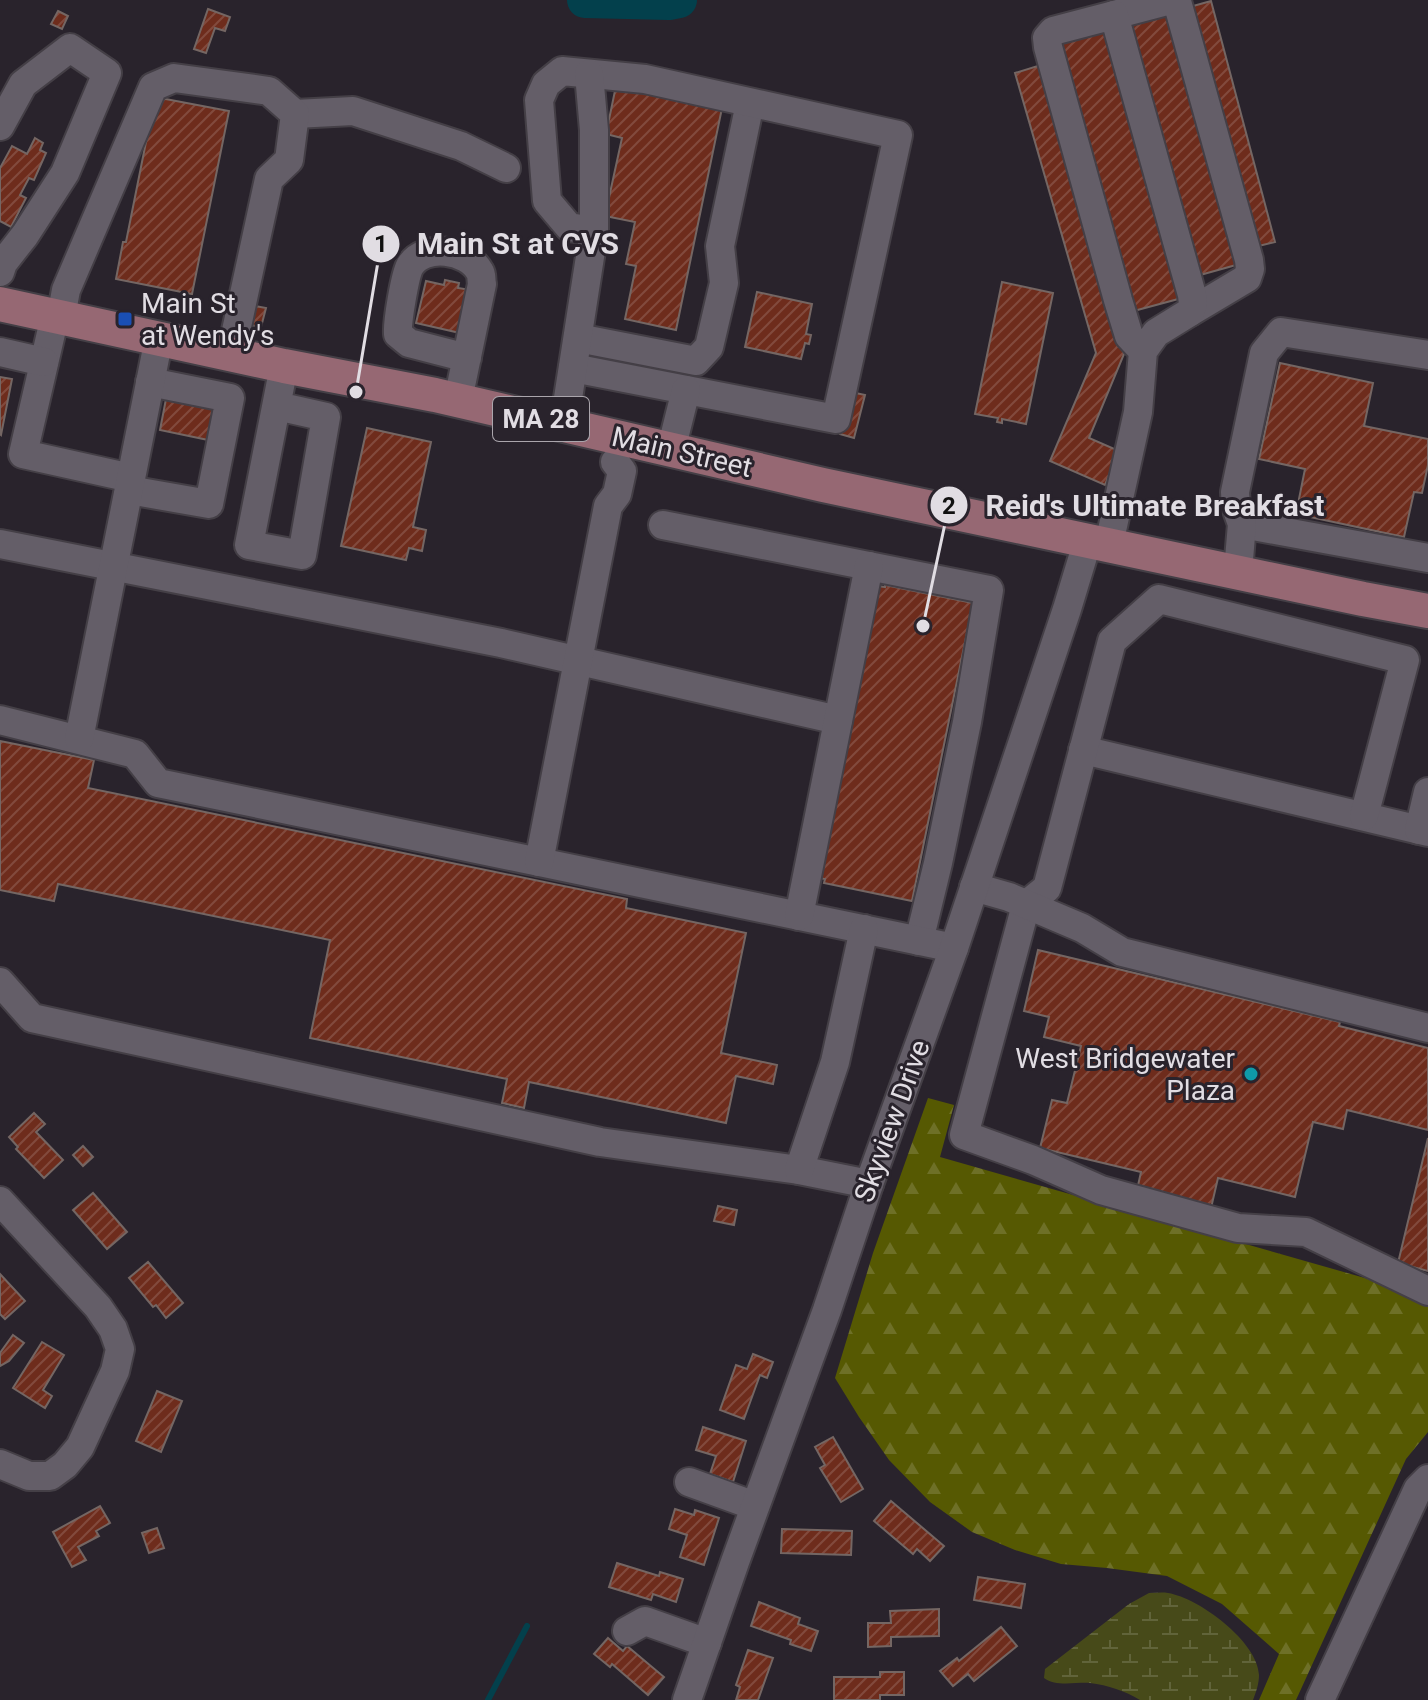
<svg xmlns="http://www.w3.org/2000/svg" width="1428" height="1700" viewBox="0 0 1428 1700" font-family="Roboto,sans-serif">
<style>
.forest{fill:url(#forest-firs)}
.wetland{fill:url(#wetland-marsh)}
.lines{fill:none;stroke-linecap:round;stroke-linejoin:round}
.stream{stroke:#03404c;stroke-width:6}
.river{stroke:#03404c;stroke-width:36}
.building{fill:url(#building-hatch);stroke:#746663;stroke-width:2}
.minor-casing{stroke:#443f46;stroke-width:32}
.major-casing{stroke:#443f46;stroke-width:38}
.minor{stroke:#645e68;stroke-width:28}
.major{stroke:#966873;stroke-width:34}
.transit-dot{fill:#1a4fb4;stroke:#29232c;stroke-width:3}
.culture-dot{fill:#0f9aa8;stroke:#29232c;stroke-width:3}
.labels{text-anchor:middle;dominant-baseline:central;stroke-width:6;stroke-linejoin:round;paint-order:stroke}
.shield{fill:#29232c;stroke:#aaa5ac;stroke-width:2}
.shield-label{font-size:26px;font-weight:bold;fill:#e1dde3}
.poi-label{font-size:28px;fill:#e1dde3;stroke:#29232c;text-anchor:start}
.street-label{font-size:28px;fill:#e1dde3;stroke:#29232c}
.leader{fill:none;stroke:#e1dde3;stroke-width:3}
.callout-dot{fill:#e1dde3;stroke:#29232c;stroke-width:3}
.mark-label{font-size:24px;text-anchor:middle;font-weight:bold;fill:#111}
.callout-label{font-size:30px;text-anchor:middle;font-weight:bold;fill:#e1dde3;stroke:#29232c;stroke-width:6;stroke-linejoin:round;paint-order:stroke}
</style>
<defs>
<pattern id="forest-firs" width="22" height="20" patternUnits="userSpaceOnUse" patternTransform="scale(2)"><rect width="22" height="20" fill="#565902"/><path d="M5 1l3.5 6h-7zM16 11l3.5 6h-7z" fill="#6e7027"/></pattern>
<pattern id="wetland-marsh" width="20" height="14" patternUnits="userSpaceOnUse" patternTransform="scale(2)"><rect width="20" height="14" fill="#474a19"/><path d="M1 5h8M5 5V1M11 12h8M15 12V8" fill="none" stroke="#61643a"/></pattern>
<pattern id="building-hatch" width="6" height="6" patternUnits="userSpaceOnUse" patternTransform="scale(2)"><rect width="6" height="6" fill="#6e2c1c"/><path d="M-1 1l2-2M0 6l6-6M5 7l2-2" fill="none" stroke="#824a3d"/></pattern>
</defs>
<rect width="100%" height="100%" fill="#29232c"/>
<polygon class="forest" points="928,1098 954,1105 940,1157 1428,1296 1428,1432 1406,1459 1296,1700 1259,1700 1279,1654 1222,1604 1167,1576 1107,1568 1061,1564 1015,1550 972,1532 930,1502 889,1460 859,1417 835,1378 873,1253"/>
<path class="wetland" d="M1149 1593C1155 1593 1162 1592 1168 1593 1199 1598 1258 1642 1259 1675 1259 1684 1256 1692 1253 1700H1140C1125 1691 1108 1685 1090 1683 1075 1682 1056 1687 1044 1678L1045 1669 1129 1604Z"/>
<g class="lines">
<polyline class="stream" points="488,1700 527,1626"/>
<polyline class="river" points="585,0 669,2 679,0"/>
</g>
<g class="building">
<polygon points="1211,1 1275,242 1250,248 1186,8"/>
<polygon points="208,9 230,17 225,31 215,28 206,53 194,49"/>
<polygon points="58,11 68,16 62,29 51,24"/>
<polygon points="1169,12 1236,265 1193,277 1126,24"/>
<polygon points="1108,28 1182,298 1130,312 1056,42"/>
<polygon points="1041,65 1124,354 1089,438 1119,451 1105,485 1050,461 1096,353 1015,73"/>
<polygon points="616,86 722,108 676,330 625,319 636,266 626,264 635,222 605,216 622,138 606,134"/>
<polygon points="155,97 229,111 192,294 116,279 123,242 126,242"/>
<polygon points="35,138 43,143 40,150 46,153 34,180 29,178 20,195 26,198 11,227 0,221 0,168 12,146 27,154"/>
<polygon points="445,280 459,283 458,288 471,290 460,333 416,323 426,281 444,285"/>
<polygon points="1002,282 1053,293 1026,424 1002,419 1002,423 997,422 998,418 975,414"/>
<polygon points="757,292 812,304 806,334 811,335 809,344 805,343 801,359 745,347"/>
<polygon points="255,306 266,308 261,327 250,325"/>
<polygon points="1280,363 1373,383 1364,426 1428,439 1428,465 1422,493 1414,492 1404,537 1296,514 1305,469 1259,459"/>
<polygon points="0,377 12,379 1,435 0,434"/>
<polygon points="851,392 865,395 854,438 840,434"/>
<polygon points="166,399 219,409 213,441 160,430"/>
<polygon points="367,428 431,442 413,527 426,530 422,551 409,548 406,560 341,546"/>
<polygon points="885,585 973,603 912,901 824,883 825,879 818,878 878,586 885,587"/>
<polygon points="0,741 94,760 88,788 627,899 626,908 746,933 721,1053 777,1065 773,1084 736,1076 726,1123 529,1082 524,1108 502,1103 507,1079 310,1038 330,940 58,884 54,901 0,890"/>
<polygon points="1038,950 1340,1022 1339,1026 1428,1048 1428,1130 1347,1110 1343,1129 1313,1122 1295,1197 1218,1178 1211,1208 1137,1190 1141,1172 1040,1148 1052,1100 1067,1103 1081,1046 1044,1037 1049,1017 1024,1011"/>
<polygon points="34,1113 45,1124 36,1132 63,1160 44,1178 16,1149 18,1147 9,1137"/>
<polygon points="1428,1138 1428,1271 1398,1263"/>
<polygon points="83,1146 93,1157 83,1166 73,1155"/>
<polygon points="93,1193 127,1232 107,1249 73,1210"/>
<polygon points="718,1206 737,1210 734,1225 714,1221"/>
<polygon points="148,1262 183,1303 166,1318 156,1305 153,1307 129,1278"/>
<polygon points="0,1274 25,1301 5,1319 0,1314"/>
<polygon points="13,1335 24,1343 9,1361 0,1366 0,1353"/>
<polygon points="42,1342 64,1355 43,1390 52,1396 45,1408 13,1388"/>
<polygon points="753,1354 773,1362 767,1378 760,1375 744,1419 720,1410 736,1365 747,1369"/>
<polygon points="157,1391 182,1401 161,1452 136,1441"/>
<polygon points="703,1427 746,1441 733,1482 710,1474 716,1456 696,1450"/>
<polygon points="833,1437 863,1489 841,1502 820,1468 825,1465 815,1447"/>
<polygon points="891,1501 944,1546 930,1561 917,1549 913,1554 874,1521"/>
<polygon points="100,1506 110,1523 96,1531 99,1536 78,1547 86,1560 72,1567 53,1532"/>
<polygon points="675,1509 694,1515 695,1510 719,1518 704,1565 680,1557 687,1535 669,1529"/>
<polygon points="157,1528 164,1548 149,1553 142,1533"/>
<polygon points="782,1529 852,1531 851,1555 781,1553"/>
<polygon points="617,1563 659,1576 660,1572 683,1579 676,1602 653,1594 651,1600 609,1587"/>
<polygon points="978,1577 1025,1584 1021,1608 974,1600"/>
<polygon points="759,1602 800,1618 798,1624 818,1631 811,1651 790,1644 791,1640 751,1626"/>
<polygon points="939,1609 939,1636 891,1637 891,1646 868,1647 868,1623 891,1623 890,1611"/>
<polygon points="1001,1627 1017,1646 974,1681 968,1674 953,1686 940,1671 957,1658 959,1661"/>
<polygon points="608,1638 623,1651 627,1646 664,1677 648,1695 612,1664 610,1667 594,1654"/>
<polygon points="748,1650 773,1658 758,1700 736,1700 740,1687 736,1685"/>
<polygon points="880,1672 904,1672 904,1695 880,1695 880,1700 834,1700 834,1677 880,1677"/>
</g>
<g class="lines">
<defs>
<g id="minor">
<polyline points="1114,15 1167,1 1175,1 1178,5 1249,260 1250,269 1247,278 1190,312"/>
<polyline points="295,114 353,111 461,146 506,168"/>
<polyline points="0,126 23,84 70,48 107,73 65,173 25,235 3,263 0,272"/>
<polyline points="55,316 23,454 131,478"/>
<polyline points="61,317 66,290 153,87 174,78 269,91 295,114 289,160 269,179 231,354"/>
<polyline points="578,338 696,361 709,347 724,283 720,246 750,103"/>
<polyline points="0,352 44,362"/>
<polyline points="573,368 836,419 898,135 645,79 562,71 546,84 539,100 547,201 569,227 594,231"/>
<path d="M458 400 482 284C481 280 482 275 480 272 468 249 424 243 410 266 405 275 397 322 398 334L409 343 467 358"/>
<polyline points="277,406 326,417 302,555 249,545 284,366"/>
<polyline points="564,424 594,231 594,130 589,74"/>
<polyline points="671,450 686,390"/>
<polyline points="129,490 209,504 230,398 150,382"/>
<polyline points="1242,524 1428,558"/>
<polyline points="663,525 989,590 967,722 938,863 919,941"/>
<polyline points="0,544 501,643 838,720"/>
<polyline points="1109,544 1138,412 1143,351 1156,333 1190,312 1193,304 1192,295 1114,15 1053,31 1047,38 1048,47 1118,300 1129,336 1143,351"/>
<polyline points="1238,571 1242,524 1236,507 1235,492 1264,353 1281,332 1428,355"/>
<polyline points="0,720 135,754 158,783 954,948"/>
<polyline points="79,739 159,338"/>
<polyline points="1083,750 1428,832"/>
<polyline points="1364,816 1405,660 1159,599 1112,641 1047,888 1026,905 964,1135 1033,1160 1101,1190 1238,1228 1306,1232 1428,1291"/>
<polyline points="1419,830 1428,792"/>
<polyline points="539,862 608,506 617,494 622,471 615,462"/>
<polyline points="974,887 1009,897 1082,928 1122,952 1428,1028"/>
<polyline points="799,916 869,566"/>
<polyline points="0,982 32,1018 600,1142 799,1170 869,1184"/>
<polyline points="799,1170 835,1062 864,929"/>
<polyline points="0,1201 98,1307 113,1329 120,1349 115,1371 80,1447 65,1465 50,1476 29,1476 0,1464"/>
<polyline points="689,1482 755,1506"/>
<polyline points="627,1631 645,1621 707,1643"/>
<polyline points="687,1700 735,1562 827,1310 869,1184 954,948 1067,609 1088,540"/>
<polyline points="1320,1700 1418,1489 1428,1479"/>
</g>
<polyline id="major" points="0,304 284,366 435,395 823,485 1363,599 1428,611"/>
</defs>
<use href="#minor" class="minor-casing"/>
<use href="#major" class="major-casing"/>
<use href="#minor" class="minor"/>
<use href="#major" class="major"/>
</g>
<rect class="transit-dot" x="117" y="311" width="16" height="16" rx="4"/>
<circle class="culture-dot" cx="1251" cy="1074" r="8"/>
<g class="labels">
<rect class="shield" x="493" y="397" width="96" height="44" rx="6"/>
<g class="shield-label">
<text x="541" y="419">MA 28</text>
</g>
<g class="poi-label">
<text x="141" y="303">Main St<tspan x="141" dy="32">at Wendy's</tspan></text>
<text x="1235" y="1058" text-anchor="end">West Bridgewater<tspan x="1235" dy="32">Plaza</tspan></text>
</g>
<g class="street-label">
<text transform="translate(682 452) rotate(13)">Main Street</text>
<text transform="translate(892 1121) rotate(-70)">Skyview Drive</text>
</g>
</g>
<path class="leader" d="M356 392L381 244M923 626L949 505"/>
<g class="callout-dot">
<circle cx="356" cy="392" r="8"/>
<circle cx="923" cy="626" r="8"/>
<circle cx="381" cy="244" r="20"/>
<circle cx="949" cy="505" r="20"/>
</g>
<g class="mark-label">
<text x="381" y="252">1</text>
<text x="949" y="514">2</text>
</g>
<g class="callout-label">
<text x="518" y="254">Main St at CVS</text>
<text x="1155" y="516">Reid's Ultimate Breakfast</text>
</g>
</svg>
